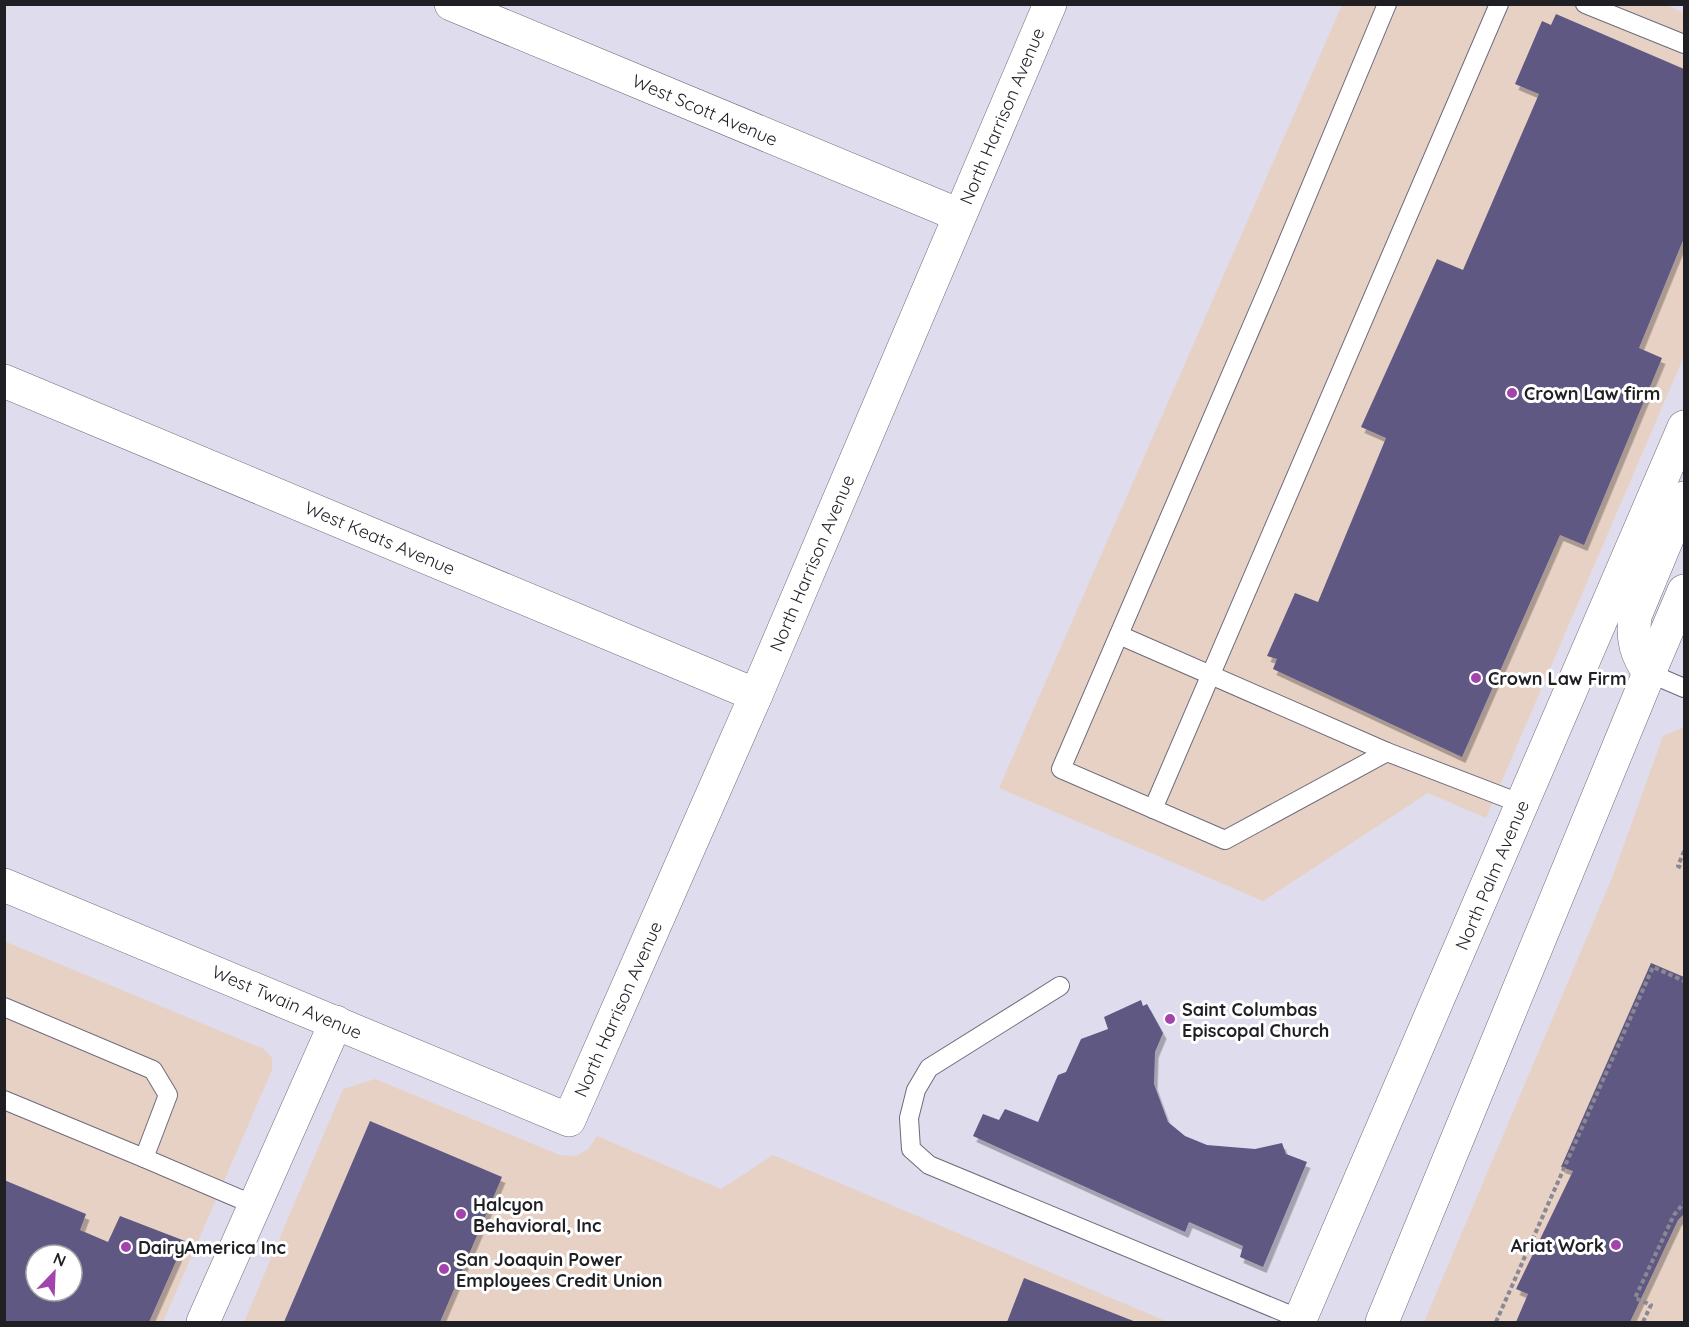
<svg xmlns="http://www.w3.org/2000/svg" width="1689" height="1327" viewBox="0 0 1689 1327" font-family="Quicksand,sans-serif">
<style>
.commercial{fill:#e7d1c4;fill-rule:evenodd}
.building{fill:#5e5882;fill-rule:evenodd;filter:url(#shadow)}
.lines{fill:none;stroke-linecap:round;stroke-linejoin:round}
.service-casing{stroke:#6d6b79;stroke-width:20}
.minor-casing{stroke:#6d6b79;stroke-width:34}
.secondary-casing{stroke:#6d6b79;stroke-width:34}
.primary-casing{stroke:#6d6b79;stroke-width:34}
.path{stroke:#898893;stroke-width:4;stroke-dasharray:4.5 3;stroke-linecap:butt}
.service{stroke:#fff;stroke-width:18}
.minor{stroke:#fff;stroke-width:33}
.secondary{stroke:#fff;stroke-width:33}
.primary{stroke:#fff;stroke-width:33}
.poi-dot{fill:#a344ad;stroke:#fff;stroke-width:2}
.labels{text-anchor:middle;dominant-baseline:central;stroke-width:6;stroke-linejoin:round;paint-order:stroke}
.street-label{font-size:18px;fill:#1f1f24;stroke:#fff}
.poi-label{font-size:18px;font-weight:bold;fill:#1f1f24;stroke:#fff;text-anchor:start}
</style>
<defs>
<filter id="shadow"><feDropShadow dx="3.5" dy="6" stdDeviation="0" flood-color="#0004"/></filter>
</defs>
<rect width="100%" height="100%" fill="#dfdded"/>
<g class="commercial">
<polygon points="1664,4 1684,13 1684,356 1486,818 1428,793 1263,901 999,788 1342,5"/>
<polygon points="1684,727 1684,1322 1424,1322 1612,878 1663,736"/>
<path d="M4 941 264 1049 272 1058V1070L163 1322H5ZM36 1255H72V1291H36Z"/>
<polygon points="375,1079 560,1155 576,1156 588,1149 597,1136 721,1189 773,1155 1168,1322 244,1322 343,1089"/>
</g>
<g class="building">
<polygon points="1556,14 1684,69 1684,238 1639,348 1662,358 1584,545 1560,535 1462,757 1273,669 1277,659 1267,656 1295,593 1318,602 1386,438 1361,427 1437,259 1463,270 1539,94 1515,84 1542,21 1551,25"/>
<polygon points="1651,963 1684,977 1684,1214 1678,1220 1630,1322 1516,1322 1528,1294 1516,1289 1573,1171 1561,1167"/>
<polygon points="1141,1000 1143,1006 1147,1004 1163,1033 1155,1052 1154,1084 1168,1122 1185,1136 1207,1145 1255,1149 1282,1143 1286,1154 1307,1162 1263,1267 1240,1257 1243,1246 1189,1222 1185,1232 973,1136 983,1114 999,1120 1005,1109 1038,1122 1058,1075 1066,1072 1081,1039 1108,1029 1104,1017"/>
<polygon points="370,1121 502,1177 440,1322 284,1322"/>
<path d="M4 1180 86 1214 80 1230 108 1242 120 1216 185 1241 149 1322H4ZM36 1255H72V1291H36Z"/>
<polygon points="1024,1278 1136,1322 1007,1322"/>
</g>
<g class="lines">
<defs>
<g id="service">
<polyline points="1387,4 1270,284 1061,769 1225,840 1387,752 1522,804"/>
<polyline points="1585,4 1684,44"/>
<polyline points="1119,635 1387,752"/>
<polyline points="1649,673 1684,688"/>
<polyline points="1153,809 1499,4"/>
<polyline points="1060,986 929,1068 916,1090 909,1118 911,1149 929,1165 1300,1319"/>
<polyline points="4,1007 153,1070 168,1095 144,1158 254,1205"/>
<polyline points="4,1100 144,1158"/>
</g>
<g id="minor">
<polyline points="451,4 959,215"/>
<polyline points="4,381 756,695"/>
<polyline points="4,885 569,1120 756,695 1050,4"/>
<polyline points="203,1322 336,1022"/>
</g>
<polyline id="secondary" points="1649,673 1684,591"/>
<g id="primary">
<polyline points="1299,1322 1684,427"/>
<path d="M1382 1322 1649 673C1636 654 1632 639 1635 616L1684 498"/>
</g>
</defs>
<use href="#service" class="service-casing"/>
<use href="#minor" class="minor-casing"/>
<use href="#secondary" class="secondary-casing"/>
<use href="#primary" class="primary-casing"/>
<g class="path">
<polyline points="1684,851 1678,866 1684,869"/>
<polyline points="1496,1322 1653,967 1684,981"/>
<polyline points="1643,1322 1651,1305 1635,1298 1674,1215 1684,1203"/>
</g>
<use href="#service" class="service"/>
<use href="#minor" class="minor"/>
<use href="#secondary" class="secondary"/>
<use href="#primary" class="primary"/>
</g>
<g class="poi-dot">
<circle cx="1512" cy="393" r="6"/>
<circle cx="1476" cy="678" r="6"/>
<circle cx="1170" cy="1019" r="6"/>
<circle cx="461" cy="1214" r="6"/>
<circle cx="1616" cy="1245" r="6"/>
<circle cx="126" cy="1247" r="6"/>
<circle cx="444" cy="1269" r="6"/>
</g>
<g class="labels">
<g class="street-label">
<text transform="translate(705 110) rotate(23)">West Scott Avenue</text>
<text transform="translate(1002 116) rotate(-67)">North Harrison Avenue</text>
<text transform="translate(380 538) rotate(23)">West Keats Avenue</text>
<text transform="translate(812 563) rotate(-67)">North Harrison Avenue</text>
<text transform="translate(1492 875) rotate(-67)">North Palm Avenue</text>
<text transform="translate(287 1002) rotate(23)">West Twain Avenue</text>
<text transform="translate(618 1009) rotate(-66)">North Harrison Avenue</text>
</g>
<g class="poi-label">
<text x="1524" y="393">Crown Law firm</text>
<text x="1488" y="678">Crown Law Firm</text>
<text x="1182" y="1009">Saint Columbas<tspan x="1182" dy="21">Episcopal Church</tspan></text>
<text x="473" y="1204">Halcyon<tspan x="473" dy="21">Behavioral, Inc</tspan></text>
<text x="1604" y="1245" text-anchor="end">Ariat Work</text>
<text x="138" y="1247">DairyAmerica Inc</text>
<text x="456" y="1259">San Joaquin Power<tspan x="456" dy="21">Employees Credit Union</tspan></text>
</g>
</g>
<rect width="1689" height="1327" fill="none" stroke="#1f1f24" stroke-width="12"/>
<g transform="translate(54 1273) rotate(23)"><circle r="28" fill="#ffffff" stroke="#a5a5a7" stroke-width="1.5"/>
<path d="M0-4.5L10 22L0 15L-10 22Z" fill="#a344ad"/>
<text y="-9" font-size="16" font-weight="bold" text-anchor="middle" fill="#1f1f24">N</text>
</g>
</svg>
